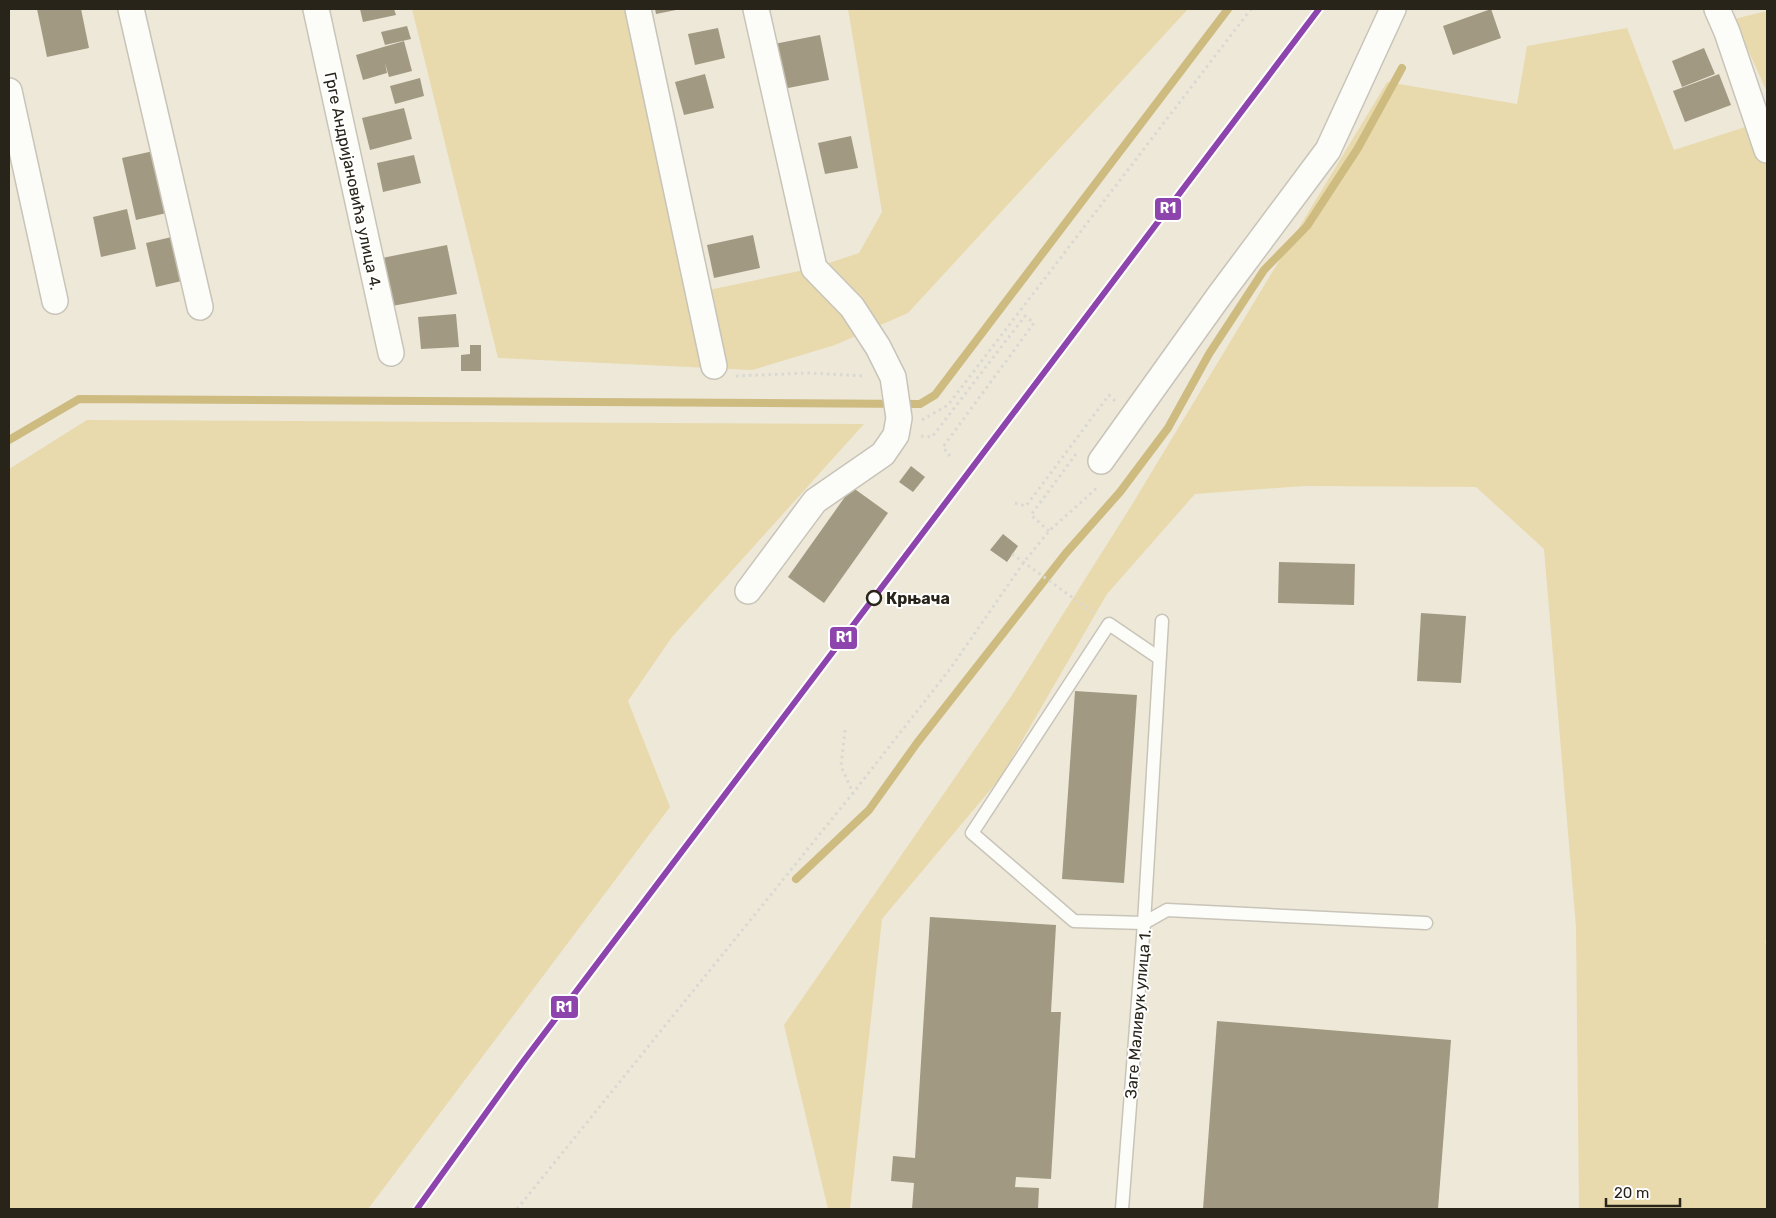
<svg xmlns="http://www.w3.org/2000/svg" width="1776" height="1218" viewBox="0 0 1776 1218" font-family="Rubik,sans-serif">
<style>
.green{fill:#e8daad}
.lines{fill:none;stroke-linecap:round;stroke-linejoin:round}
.stream{stroke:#cebb80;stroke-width:8}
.building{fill:#a19982}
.service-casing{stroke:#c8c4b8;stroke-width:15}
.minor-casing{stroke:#c8c4b8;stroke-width:28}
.path{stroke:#d9d8d3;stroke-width:3;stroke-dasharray:2.5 4;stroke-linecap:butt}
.service{stroke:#fcfcf9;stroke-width:12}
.minor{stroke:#fcfcf9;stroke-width:25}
.rail-1-casing{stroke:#fff;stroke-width:10}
.rail-1{stroke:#8e44ad;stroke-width:6}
.stop-dot{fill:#fff;stroke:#28241a;stroke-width:2.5}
.labels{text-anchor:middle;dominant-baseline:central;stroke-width:4;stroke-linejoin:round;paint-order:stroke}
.street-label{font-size:16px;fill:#28241a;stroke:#fff}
.stop-label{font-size:16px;font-weight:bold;fill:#28241a;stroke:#fff;text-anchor:start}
.line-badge{stroke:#fff;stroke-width:2}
.badge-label{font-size:14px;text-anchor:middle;font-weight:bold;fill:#fff}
</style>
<rect width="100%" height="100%" fill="#eee8d8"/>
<g class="green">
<polygon points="412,9 638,9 699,292 814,268 859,253 882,212 848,9 1188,9 908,313 835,345 752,370 498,358"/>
<polygon points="1767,11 1767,92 1734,19"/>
<polygon points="1627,28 1674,150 1767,120 1767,937 1765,942 1767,945 1767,1209 1579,1209 1576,927 1544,549 1476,487 1304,486 1195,494 1107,594 1001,777 882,919 850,1209 828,1209 784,1025 1012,695 1133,503 1387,82 1517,104 1527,46"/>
<polygon points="87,420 864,424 672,637 628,701 670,807 368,1209 9,1209 9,469"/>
</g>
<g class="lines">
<g class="stream">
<polyline points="9,440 79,399 920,404 935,395 1228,9"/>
<polyline points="796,879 869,810 917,743 1066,553 1120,492 1168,428 1209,354 1264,270 1307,226 1358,148 1402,68"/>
</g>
</g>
<g class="building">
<polygon points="37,9 81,9 89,48 47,57"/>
<polygon points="360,9 394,9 396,15 363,22"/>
<polygon points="655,9 676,9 676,10 656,14"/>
<polygon points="1491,9 1501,38 1453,55 1443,26"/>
<polygon points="407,26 411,39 385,45 381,32"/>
<polygon points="718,28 725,58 695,65 688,34"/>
<polygon points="820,35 829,80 783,89 774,44"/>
<polygon points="404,41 412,71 389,77 385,63 387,73 363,80 356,55"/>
<polygon points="1704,48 1715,74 1682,87 1672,61"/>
<polygon points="705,74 714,108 684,115 675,82"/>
<polygon points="1719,74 1731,105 1685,122 1673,91"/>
<polygon points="420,78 424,96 395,104 390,86"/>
<polygon points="404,108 412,139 370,150 362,118"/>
<polygon points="851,136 858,168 825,174 818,143"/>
<polygon points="158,150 171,212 136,220 122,158"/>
<polygon points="414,155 421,183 383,192 377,163"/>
<polygon points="127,209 136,249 101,257 93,217"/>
<polygon points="753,235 760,268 714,278 707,245"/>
<polygon points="176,236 186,280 156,287 146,243"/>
<polygon points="447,245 457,294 392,306 382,258"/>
<polygon points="456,314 459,347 421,349 418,317"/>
<polygon points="470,345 481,345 481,371 461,371 461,355 470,354"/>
<polygon points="911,466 925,477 913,492 899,482"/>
<polygon points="852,487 888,513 824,603 788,577"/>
<polygon points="1003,534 1018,546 1007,562 990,550"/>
<polygon points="1279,562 1355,564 1354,605 1278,603"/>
<polygon points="1421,613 1466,616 1461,683 1417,681"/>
<polygon points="1075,691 1137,695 1124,883 1062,879"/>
<polygon points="930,917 1056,925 1051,1012 1061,1012 1051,1179 1016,1177 1015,1187 1039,1188 1038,1209 912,1209 914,1183 891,1181 893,1156 915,1158"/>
<polygon points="1217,1021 1451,1040 1438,1209 1203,1209"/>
</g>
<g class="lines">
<defs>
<g id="service">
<polyline points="1144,923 1074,921 972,833 1109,624 1159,658"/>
<polyline points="1144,923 1167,910 1426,923"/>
<polyline points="1122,1209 1144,923 1162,621"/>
</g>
<g id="minor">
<polyline points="131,9 200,307"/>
<polyline points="316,9 391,353"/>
<polyline points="638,9 714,366"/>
<polyline points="1717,9 1727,32 1767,150"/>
<polyline points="9,91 55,301"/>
<polyline points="1101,461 1219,296 1328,150 1393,9"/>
<polyline points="748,591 815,501 883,454 896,435 899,418 893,377 878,347 852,307 814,268 756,9"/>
</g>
</defs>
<use href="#service" class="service-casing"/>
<use href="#minor" class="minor-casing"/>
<g class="path">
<polyline points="736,376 809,373 865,376"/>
<polyline points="922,420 948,405 1251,9"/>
<polyline points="921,436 932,437 1025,316 1034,323 943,447 950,456"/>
<polyline points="1015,503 1026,506 1109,395 1115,401"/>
<polyline points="1049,531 1031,515 1076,454"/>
<polyline points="1012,554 1094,613"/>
<polyline points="845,730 841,766 853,793"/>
<polyline points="517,1209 853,793 950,669 1024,562 1049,531 1099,486"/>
</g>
<use href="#service" class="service"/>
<use href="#minor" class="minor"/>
<defs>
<polyline id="rail-1" points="417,1209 522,1063 1319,9"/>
</defs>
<use href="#rail-1" class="rail-1-casing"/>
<use href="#rail-1" class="rail-1"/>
</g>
<circle class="stop-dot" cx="874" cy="598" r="7"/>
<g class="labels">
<g class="street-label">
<text transform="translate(353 181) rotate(78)">Грге Андријановића улица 4.</text>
<text transform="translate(1138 1014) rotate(-85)">Заге Маливук улица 1.</text>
</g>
<g class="stop-label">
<text x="886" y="598">Крњача</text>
</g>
</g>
<g class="line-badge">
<rect x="1154" y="197" width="28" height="24" rx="5" fill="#8e44ad"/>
<rect x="829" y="626" width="29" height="24" rx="5" fill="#8e44ad"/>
<rect x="550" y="995" width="29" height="24" rx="5" fill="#8e44ad"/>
</g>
<g class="badge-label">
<text x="1168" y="213">R1</text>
<text x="844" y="642">R1</text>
<text x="564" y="1012">R1</text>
</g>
<rect width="1776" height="1218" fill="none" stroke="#28241a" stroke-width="20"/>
<path d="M1606 1198v8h74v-8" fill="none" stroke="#28241a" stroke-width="2.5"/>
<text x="1614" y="1198" font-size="15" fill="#28241a" stroke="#ffffff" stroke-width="4" paint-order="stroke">20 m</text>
</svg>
